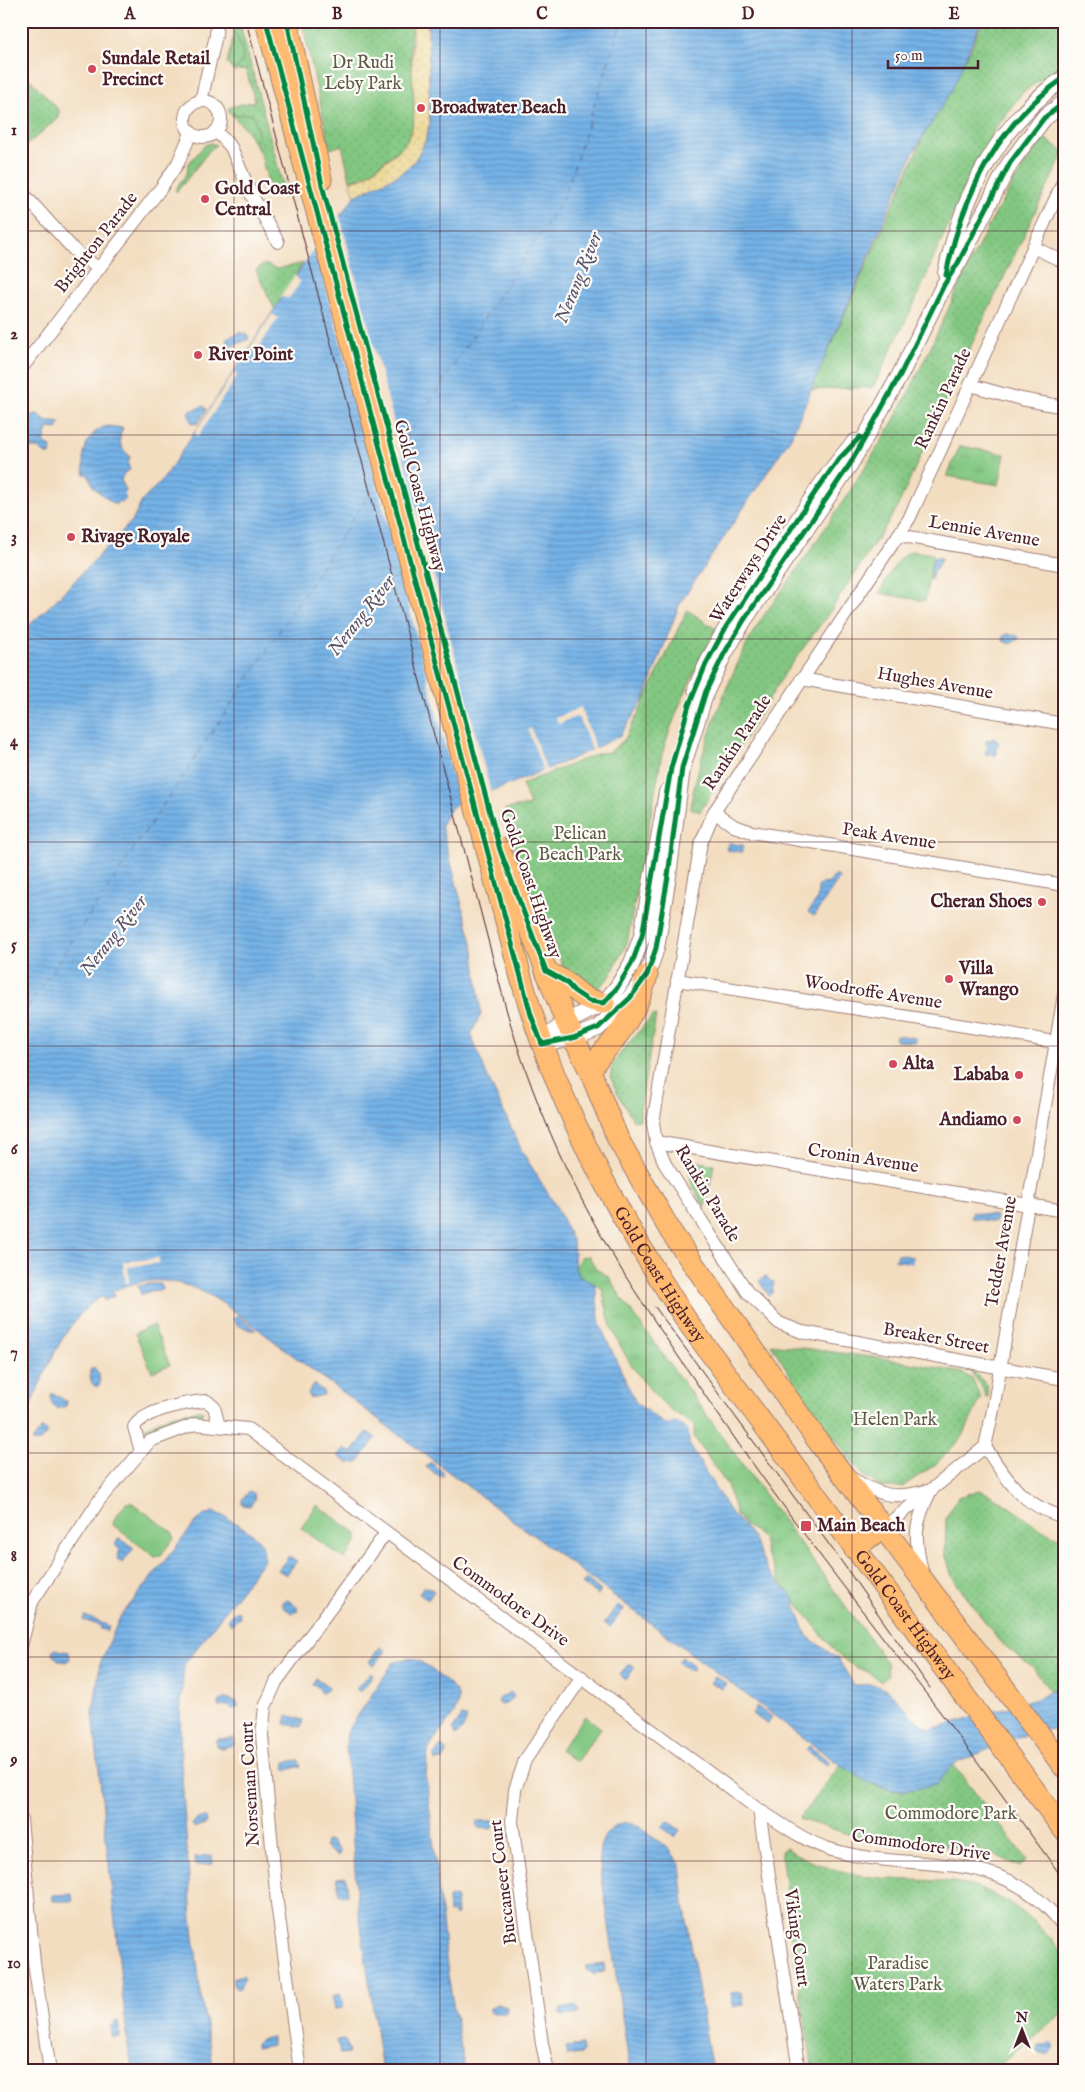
<svg xmlns="http://www.w3.org/2000/svg" width="1085" height="2092" viewBox="0 0 1085 2092" font-family="'IM FELL English',serif">
<style>
.grass{fill:url(#grass-tufts);stroke:#667356}
.sand{fill:url(#sand-dots);stroke:#9c7c64}
.park{fill:url(#park-dots);stroke:#667356}
.pitch{fill:#82c781;stroke:#667356}
.water{fill:url(#water-rules);stroke:#606889}
.pier{fill:#f3ddc0}
.lines{fill:none;stroke-linecap:round;stroke-linejoin:round}
.ferry{stroke:#59526d;stroke-width:1;stroke-dasharray:6 5;stroke-linecap:butt}
.minor-casing{stroke:#9e7e76;stroke-width:14}
.tertiary-casing{stroke:#9e7e76;stroke-width:18}
.primary-casing{stroke:#9e7e76;stroke-width:22}
.trunk-casing{stroke:#9e7e76;stroke-width:23}
.minor{stroke:#fff;stroke-width:12}
.tertiary{stroke:#fff;stroke-width:16}
.primary{stroke:#ffbb71;stroke-width:20}
.trunk{stroke:#ffbb71;stroke-width:21}
.tram{stroke:#4a1f2b;stroke-width:1}
.cycleway-casing{stroke:#fdfcf7;stroke-width:8}
.cycleway{stroke:#00873e;stroke-width:5}
.grid{fill:none;stroke:#4a1f2b;stroke-width:1;stroke-opacity:0.55}
.poi-dot{fill:#d1495b;stroke:#fdfcf7;stroke-width:2}
.labels{text-anchor:middle;dominant-baseline:central;stroke-width:4.5;stroke-linejoin:round;paint-order:stroke}
.poi-label{font-size:18px;font-weight:bold;fill:#4a1f2b;stroke:#fdfcf7;text-anchor:start}
.park-label{font-size:18px;fill:#5e5a49;stroke:#fdfcf7}
.street-label{font-size:18px;fill:#4a1f2b;stroke:#fdfcf7}
.water-label{font-size:19px;font-style:italic;fill:#59526d;stroke:#fdfcf7}
.neatline{fill:none;stroke:#4a1f2b;stroke-width:2}
.grid-label{font-size:16px;text-anchor:middle;font-weight:bold;fill:#4a1f2b}
</style>
<defs>
<pattern id="grass-tufts" width="24" height="20" patternUnits="userSpaceOnUse" patternTransform="scale(1.25)"><rect width="24" height="20" fill="#82c781"/><path d="M3 7l-1-3M5 7V3M7 7l1-3M15 17l-1-3M17 17v-4M19 17l1-3" fill="none" stroke="#72aa70"/></pattern>
<pattern id="sand-dots" width="8" height="8" patternUnits="userSpaceOnUse" patternTransform="scale(1.25)"><rect width="8" height="8" fill="#eeda9e"/><path d="M2 2h.1M6 6h.1" fill="none" stroke="#cebb88" stroke-width="1.8" stroke-linecap="round"/></pattern>
<pattern id="park-dots" width="8" height="8" patternUnits="userSpaceOnUse" patternTransform="scale(1.25)"><rect width="8" height="8" fill="#82c781"/><path d="M2 2h.1M6 6h.1" fill="none" stroke="#72aa70" stroke-width="1.8" stroke-linecap="round"/></pattern>
<pattern id="water-rules" width="6" height="5" patternUnits="userSpaceOnUse" patternTransform="scale(1.25)"><rect width="6" height="5" fill="#75b2e7"/><path d="M0 2.5h6" fill="none" stroke="#6290bb"/></pattern>
</defs>
<rect width="100%" height="100%" fill="#fdfcf7"/>
<filter id="ink" filterUnits="userSpaceOnUse"><feTurbulence type="fractalNoise" baseFrequency=".02" numOctaves="2"/><feDisplacementMap in="SourceGraphic" scale="10" xChannelSelector="R" yChannelSelector="G"/><feConvolveMatrix kernelMatrix="1 2 1 2 8 2 1 2 1" color-interpolation-filters="sRGB"/></filter>
<filter id="wash" filterUnits="userSpaceOnUse"><feTurbulence type="fractalNoise" baseFrequency=".0096" numOctaves="4" result="noise"/><feDisplacementMap in="SourceGraphic" scale="20" xChannelSelector="R" yChannelSelector="G"/><feGaussianBlur stdDeviation="1.12" result="paint"/><feColorMatrix in="noise" values="0 0 0 0 0 0 0 0 0 0 0 0 0 0 0 0 0 1.4 0 .05"/><feComposite in="paint" operator="in"/></filter>
<g filter="url(#wash)">
<rect width="100%" height="100%" fill="#f3ddc0"/>
<g class="grass">
<path d="M234 35H236C243 52 249 58 233 71L227 63Z"/>
<polygon points="248,114 254,115 258,135 254,143 248,132 232,115"/>
<polygon points="211,143 216,145 209,151 177,192 175,190 187,173 188,164 205,145"/>
<polygon points="960,446 1005,454 999,485 947,476"/>
<path d="M911 551 933 554 925 601 879 593C887 580 896 557 911 551Z"/>
<path d="M589 1256 596 1269 609 1277 621 1297 887 1663 888 1676 881 1682 868 1672 855 1667 838 1655 780 1582 766 1553 763 1539 756 1532 744 1525 736 1514 727 1485 694 1437V1424C657 1407 626 1363 611 1326 607 1314 605 1301 602 1288L580 1277 575 1268 580 1257Z"/>
</g>
<polygon class="sand" points="413,21 428,21 430,123 425,142 414,162 400,174 355,196 350,181 363,178 401,149 411,75"/>
<g class="park">
<path d="M234 21H239L285 193 272 197 260 152 254 143 258 134 254 115 248 114 232 115 228 111 230 107 255 101 246 70 233 71C249 58 243 52 236 35H234Z"/>
<path d="M302 21H413C404 55 423 112 408 139 404 148 396 151 389 157 376 168 367 177 350 180L342 145 330 149Z"/>
<polygon points="982,21 1064,21 1064,63 1022,93 995,129 964,188 915,302 873,387 811,390 923,137 971,49"/>
<polygon points="21,70 59,110 58,118 21,150"/>
<path d="M1044 138 1064 152 957 375 896 510 829 613 785 673 700 812 690 808C700 751 722 694 748 642 759 619 778 597 793 575 828 524 864 472 895 418 946 325 979 223 1044 138Z"/>
<polygon points="303,263 281,297 282,298 275,310 256,270 265,264 277,269"/>
<path d="M687 610 716 629C695 670 675 710 662 754L627 943 609 978 600 987 592 990 567 973 558 956 545 918 521 871 505 809 530 805 522 784 599 753 610 752 624 740 640 710Z"/>
<path d="M653 1015 656 1016 640 1109V1120H633C627 1108 609 1085 611 1071 613 1057 644 1027 653 1015Z"/>
<path d="M691 1160 714 1165 705 1208C696 1192 686 1179 691 1160Z"/>
<polygon points="771,1344 895,1360 963,1373 972,1379 981,1398 962,1438 936,1464 902,1487 881,1487 863,1475 810,1407"/>
<polygon points="975,1373 987,1385 988,1397 985,1396 981,1385 973,1376 972,1374"/>
<polygon points="199,1410 203,1412 202,1415 183,1418 149,1432 145,1432 145,1427 171,1415"/>
<path d="M979 1490C1010 1501 1032 1530 1064 1540V1682L1050 1691 1034 1669 999 1641 952 1577 945 1553 946 1518 958 1497Z"/>
<path d="M953 1764 1027 1860 1020 1867 995 1855 970 1848 872 1841 799 1819 840 1765C860 1778 884 1795 909 1790 919 1788 943 1770 953 1764Z"/>
<path d="M786 1848C823 1872 866 1878 910 1880 927 1881 946 1880 963 1884 995 1891 1021 1908 1043 1931 1050 1938 1062 1949 1064 1959 1067 1975 1064 1995 1064 2012L991 2071H813L793 1950 781 1851Z"/>
</g>
<g class="pitch">
<polygon points="153,1325 170,1365 152,1372 135,1333"/>
<polygon points="131,1502 173,1533 174,1538 160,1556 155,1557 113,1525 114,1520 126,1503"/>
<polygon points="317,1505 357,1534 357,1542 344,1559 301,1528"/>
<polygon points="585,1716 601,1728 576,1762 560,1750"/>
</g>
<g class="water">
<path d="M428 21H981L952 90 913 153 791 437 680 603 644 699 620 736 572 759 500 788 464 799 452 807 441 825 474 950 481 1014 471 1035 487 1076 523 1153 557 1208 573 1242 575 1268 580 1277 595 1284 600 1325 636 1403 666 1425 675 1422 688 1430 689 1444 728 1509 753 1537 767 1570 792 1596 807 1636 838 1659 854 1685C861 1685 870 1684 877 1686 897 1690 910 1723 931 1729L1040 1698 1064 1682V1726L1018 1737 954 1764 936 1785 910 1790H891L867 1782 840 1765 279 1345C225 1305 182 1260 112 1291L114 1296 104 1301 102 1296C61 1320 40 1386 21 1428V633L53 603 133 520 142 501 164 478 190 439 303 265 355 196 400 174 414 162 425 142 430 123Z"/>
<polygon points="241,332 242,335 246,333 249,339 230,347 226,338"/>
<polygon points="203,406 207,409 197,424 192,423 188,412"/>
<polygon points="38,414 47,422 60,422 57,429 48,428 44,443 51,447 50,455 44,453 39,448 29,448 26,444 29,431 28,420 33,415"/>
<path d="M108 426 123 428C117 440 120 448 130 456L128 464 130 470 124 473 121 480 126 490 124 495 126 499 123 502 119 501 115 505 94 488 88 474 85 475C80 455 86 431 108 426Z"/>
<polygon points="933,557 942,558 934,571 931,580 930,580"/>
<polygon points="1007,634 1018,636 1019,639 1010,644 1003,641 1003,636"/>
<polygon points="995,738 999,742 997,747 997,754 994,756 991,753 987,755 985,753 988,748 985,741"/>
<polygon points="728,843 743,845 742,852 726,850"/>
<polygon points="835,875 840,878 814,916 808,912 817,900 818,887 822,884 829,883"/>
<polygon points="896,1035 916,1038 916,1042 895,1041"/>
<polygon points="972,1212 996,1216 995,1222 971,1218"/>
<polygon points="897,1254 913,1257 912,1263 895,1260"/>
<polygon points="766,1276 770,1281 774,1282 772,1293 769,1296 759,1281"/>
<polygon points="148,1284 161,1284 162,1290 150,1291 141,1295 138,1286"/>
<path d="M237 1315 256 1330C249 1332 245 1326 238 1326L233 1319Z"/>
<path d="M94 1367 99 1374 100 1384 97 1387C90 1385 90 1376 90 1370Z"/>
<polygon points="314,1384 323,1391 324,1395 309,1398 308,1393"/>
<path d="M51 1394H55L67 1402 66 1406 58 1409C53 1406 49 1400 51 1394Z"/>
<polygon points="42,1428 48,1432 40,1441 35,1443 32,1441"/>
<polygon points="367,1432 376,1438 357,1464 353,1462 349,1464 338,1456 344,1448 352,1453"/>
<polygon points="430,1462 443,1472 443,1476 439,1476 426,1467"/>
<polygon points="249,1491 254,1493 255,1499 250,1506 242,1505 242,1500"/>
<path d="M213 1512C226 1516 256 1533 262 1545 264 1550 264 1555 264 1560L184 1665 180 1716 181 1764 192 1919 201 1996 214 2071H133L128 2046 93 1714 100 1664 120 1617 195 1523 204 1515Z"/>
<polygon points="119,1538 134,1548 122,1563 117,1559 120,1550 115,1545"/>
<polygon points="289,1556 297,1561 286,1575 278,1570"/>
<polygon points="586,1579 601,1591 598,1595 582,1584"/>
<polygon points="423,1587 428,1587 434,1591 428,1600 419,1594"/>
<polygon points="288,1600 298,1608 297,1612 292,1613 283,1607 283,1601"/>
<polygon points="618,1605 624,1609 610,1627 604,1623"/>
<polygon points="235,1611 239,1612 240,1617 231,1625 228,1620"/>
<polygon points="85,1616 109,1626 107,1631 100,1629 101,1626 83,1620"/>
<polygon points="380,1647 386,1651 374,1666 369,1662"/>
<polygon points="54,1649 69,1652 70,1659 66,1662 58,1660 52,1653"/>
<polygon points="682,1657 692,1664 694,1670 690,1671 678,1662"/>
<path d="M408 1658C420 1659 428 1667 437 1674 443 1679 450 1684 455 1690 469 1708 435 1732 429 1749 426 1757 427 1767 426 1776L448 1975 465 2071H382L357 1899 346 1744 347 1733 353 1723 393 1663Z"/>
<polygon points="629,1663 635,1667 626,1680 620,1675"/>
<polygon points="371,1672 373,1675 361,1692 356,1689"/>
<polygon points="715,1676 727,1684 723,1689 710,1683"/>
<polygon points="316,1678 329,1687 322,1694 319,1688 312,1685"/>
<polygon points="511,1692 514,1697 506,1704 501,1705 498,1701 501,1697"/>
<polygon points="224,1699 230,1699 238,1703 238,1708 232,1709 229,1706 218,1707 220,1701"/>
<polygon points="757,1707 772,1717 767,1724 752,1714"/>
<polygon points="287,1715 303,1720 301,1727 285,1724"/>
<path d="M462 1716 467 1718C464 1728 462 1731 455 1736V1732L452 1730Z"/>
<polygon points="234,1738 234,1745 221,1748 216,1746 216,1739"/>
<polygon points="441,1746 446,1750 446,1755 443,1760 435,1761 434,1755"/>
<polygon points="809,1746 830,1762 827,1765 806,1750"/>
<polygon points="299,1760 301,1766 288,1770 285,1769 285,1762"/>
<polygon points="199,1818 206,1818 207,1823 195,1828 192,1824"/>
<polygon points="478,1821 493,1821 494,1826 491,1829 478,1828 476,1825"/>
<polygon points="667,1821 680,1830 675,1837 662,1827"/>
<path d="M627 1822 635 1824 669 1849 680 1864 684 1903 712 2071H630L599 1857C600 1838 609 1826 627 1822Z"/>
<polygon points="326,1841 331,1841 340,1852 338,1857 325,1847"/>
<polygon points="212,1855 213,1864 196,1866 195,1857"/>
<polygon points="346,1877 348,1894 339,1895 337,1878"/>
<polygon points="72,1894 73,1901 53,1901 52,1895"/>
<polygon points="456,1897 457,1915 454,1915 454,1912 449,1913 448,1898"/>
<polygon points="604,1964 605,1971 598,1972 595,1975 586,1970 586,1966"/>
<polygon points="242,1975 245,1977 240,1988 236,1989 233,1983 233,1978"/>
<polygon points="742,1992 744,2005 733,2007 731,1993"/>
<polygon points="340,1994 344,2004 342,2008 335,2009 332,1996"/>
<polygon points="497,2004 507,2007 506,2013 490,2013 490,2008"/>
<polygon points="575,2006 578,2009 578,2014 564,2016 560,2014 561,2009"/>
<polygon points="118,2021 120,2037 112,2038 111,2026 115,2026 114,2022"/>
<polygon points="272,2037 272,2045 256,2048 256,2044 261,2039"/>
<polygon points="345,2039 349,2053 340,2054 337,2040"/>
<polygon points="1049,2043 1053,2043 1055,2047 1049,2054 1042,2054 1037,2052 1038,2046 1044,2046"/>
<polygon points="582,2045 583,2051 581,2054 567,2056 565,2047"/>
</g>
<g class="pier">
<polygon points="339,213 491,793 460,804 315,244"/>
<polygon points="295,275 300,283 289,298 280,297"/>
<polygon points="272,314 278,318 256,352 250,348"/>
<polygon points="235,371 237,376 197,438 195,432"/>
<polygon points="581,707 595,748 592,750 579,718 575,717 558,724 556,718"/>
<polygon points="531,728 547,772 544,773 528,730"/>
<polygon points="159,1258 159,1263 128,1267 129,1283 126,1284 123,1262"/>
</g>
<g class="lines">
<g class="ferry">
<polyline points="393,458 564,197 622,21"/>
<polyline points="21,1017 252,673 377,482"/>
</g>
</g>
</g>
<g filter="url(#ink)">
<g class="lines">
<defs>
<g id="minor">
<circle cx="203" cy="119" r="18"/>
<polyline points="201,101 216,35 217,21"/>
<polyline points="216,131 231,147 250,192 278,242"/>
<polyline points="1064,180 909,519 714,812 701,843 653,1123 656,1142 665,1164 748,1293 779,1323 802,1332 1064,1379"/>
<polyline points="21,191 74,250 99,269"/>
<polyline points="1033,247 1064,262"/>
<polyline points="21,369 161,188 178,163 191,133"/>
<polyline points="970,385 1021,399 1064,407"/>
<polyline points="898,535 1064,565"/>
<polyline points="801,679 1064,724"/>
<polyline points="714,812 734,826 752,832 1064,885"/>
<polyline points="677,980 990,1030 1064,1044"/>
<polyline points="656,1142 1064,1211"/>
<path d="M985 1447C1008 1481 1021 1505 1064 1517"/>
<path d="M141 1451 134 1427C144 1410 188 1402 207 1401L214 1407 219 1426"/>
<path d="M851 1478C880 1495 892 1500 926 1491"/>
<polyline points="883,1528 985,1447 993,1410 1064,995"/>
<path d="M922 1572C914 1536 914 1525 930 1492"/>
<path d="M21 1646 32 1602 100 1499 150 1441 195 1424 248 1429 759 1810C782 1824 804 1841 829 1849 916 1876 1000 1841 1064 1927"/>
<polyline points="759,1810 799,2071"/>
<polyline points="21,1819 34,1963 50,2071"/>
<polyline points="300,2071 277,1903 262,1735 265,1707 276,1682 386,1533"/>
<polyline points="548,2071 542,2044 512,1821 515,1790 525,1760 582,1677"/>
</g>
<g id="tertiary">
<path d="M946 273C962 196 998 124 1064 78"/>
<path d="M696 689C719 632 755 583 790 532 811 501 830 469 855 442"/>
<polyline points="542,1042 566,1022 604,1003 617,988 632,963 642,936 667,792"/>
<polyline points="542,1044 573,1038 598,1028 630,998 647,975 656,948 668,876 682,768 706,691 724,654 744,620 850,464 874,422 901,373 944,285 958,263 1010,163 1044,118 1064,103"/>
</g>
<polyline id="primary" points="854,1549 883,1528"/>
<g id="trunk">
<path id="s1" d="M266 21 522 981C557 1104 618 1217 689 1324L1064 1830"/>
<polyline points="287,21 321,179"/>
<polyline points="499,848 566,1022 590,1071 618,1139 671,1232 820,1444 1064,1767"/>
<path d="M546 971C552 975 559 978 565 982 582 994 580 999 604 1003"/>
<path d="M590 1071C596 1058 605 1051 614 1040 629 1020 641 1000 647 975"/>
</g>
</defs>
<use href="#minor" class="minor-casing"/>
<use href="#tertiary" class="tertiary-casing"/>
<use href="#primary" class="primary-casing"/>
<use href="#trunk" class="trunk-casing"/>
<use href="#minor" class="minor"/>
<use href="#tertiary" class="tertiary"/>
<use href="#primary" class="primary"/>
<use href="#trunk" class="trunk"/>
<g class="tram">
<path d="M246 21 507 1012C531 1095 566 1176 610 1251 642 1304 678 1356 713 1407 784 1511 861 1609 937 1708 981 1765 1022 1823 1064 1880"/>
<polyline points="655,1307 844,1565 930,1688"/>
</g>
<defs>
<g id="cycleway">
<polyline points="266,21 522,981 531,1015 542,1044 573,1038 598,1028 630,998 647,975 656,948 668,876 682,768 706,691 724,654 744,620 850,464 874,422 901,373 944,285 958,263 1010,163 1044,118 1064,103"/>
<polyline points="287,21 322,185 500,850 546,971 566,982 574,991 589,1001 604,1003 617,988 632,963 642,936 671,768 689,705 706,664 726,627 816,491 839,459 860,437"/>
<path d="M946 275C962 197 997 124 1064 78"/>
</g>
</defs>
<use href="#cycleway" class="cycleway-casing"/>
<use href="#cycleway" class="cycleway"/>
</g>
</g>
<path class="grid" d="M234 21V2071M440 21V2071M646 21V2071M852 21V2071M21 231H1064M21 435H1064M21 639H1064M21 842H1064M21 1046H1064M21 1250H1064M21 1453H1064M21 1657H1064M21 1861H1064"/>
<g class="poi-dot">
<circle cx="92" cy="69" r="5"/>
<circle cx="421" cy="108" r="5"/>
<circle cx="205" cy="199" r="5"/>
<circle cx="198" cy="355" r="5"/>
<circle cx="71" cy="537" r="5"/>
<circle cx="1042" cy="902" r="5"/>
<circle cx="949" cy="979" r="5"/>
<circle cx="893" cy="1064" r="5"/>
<circle cx="1019" cy="1075" r="5"/>
<circle cx="1017" cy="1120" r="5"/>
<rect x="800" y="1520" width="12" height="12" rx="2.5"/>
</g>
<g class="labels">
<g class="poi-label">
<text x="102" y="59">Sundale Retail<tspan x="102" dy="21">Precinct</tspan></text>
<text x="431" y="108">Broadwater Beach</text>
<text x="215" y="189">Gold Coast<tspan x="215" dy="21">Central</tspan></text>
<text x="208" y="355">River Point</text>
<text x="81" y="537">Rivage Royale</text>
<text x="1032" y="902" text-anchor="end">Cheran Shoes</text>
<text x="959" y="969">Villa<tspan x="959" dy="21">Wrango</tspan></text>
<text x="903" y="1064">Alta</text>
<text x="1009" y="1075" text-anchor="end">Lababa</text>
<text x="1007" y="1120" text-anchor="end">Andiamo</text>
<text x="817" y="1526">Main Beach</text>
</g>
<g class="park-label">
<text x="363" y="63">Dr Rudi<tspan x="363" dy="21">Leby Park</tspan></text>
<text x="580" y="834">Pelican<tspan x="580" dy="21">Beach Park</tspan></text>
<text x="895" y="1420">Helen Park</text>
<text x="951" y="1814">Commodore Park</text>
<text x="898" y="1964">Paradise<tspan x="898" dy="21">Waters Park</tspan></text>
</g>
<g class="street-label">
<text transform="translate(97 243) rotate(-52)">Brighton Parade</text>
<text transform="translate(944 399) rotate(-65)">Rankin Parade</text>
<text transform="translate(419 496) rotate(75)">Gold Coast Highway</text>
<text transform="translate(984 532) rotate(10)">Lennie Avenue</text>
<text transform="translate(749 569) rotate(-57)">Waterways Drive</text>
<text transform="translate(935 684) rotate(10)">Hughes Avenue</text>
<text transform="translate(738 743) rotate(-57)">Rankin Parade</text>
<text transform="translate(889 837) rotate(9)">Peak Avenue</text>
<text transform="translate(530 884) rotate(71)">Gold Coast Highway</text>
<text transform="translate(873 993) rotate(9)">Woodroffe Avenue</text>
<text transform="translate(863 1159) rotate(9)">Cronin Avenue</text>
<text transform="translate(707 1194) rotate(59)">Rankin Parade</text>
<text transform="translate(1002 1252) rotate(-80)">Tedder Avenue</text>
<text stroke="none"><textPath href="#s1" startOffset="1319">Gold Coast Highway</textPath></text>
<text transform="translate(936 1339) rotate(10)">Breaker Street</text>
<text transform="translate(510 1602) rotate(36)">Commodore Drive</text>
<text stroke="none"><textPath href="#s1" startOffset="1739">Gold Coast Highway</textPath></text>
<text transform="translate(251 1784) rotate(-93)">Norseman Court</text>
<text transform="translate(921 1846) rotate(8)">Commodore Drive</text>
<text transform="translate(504 1882) rotate(-97)">Buccaneer Court</text>
<text transform="translate(796 1938) rotate(82)">Viking Court</text>
</g>
<g class="water-label">
<text transform="translate(579 278) rotate(-68)">Nerang River</text>
<text transform="translate(362 616) rotate(-52)">Nerang River</text>
<text transform="translate(114 936) rotate(-52)">Nerang River</text>
</g>
</g>
<rect width="1085" height="2092" fill="none" stroke="#fdfcf7" stroke-width="55"/>
<g transform="translate(1022 2030)" stroke="#fdfcf7" stroke-width="4" paint-order="stroke">
<path d="M0-4L9 19L0 12L-9 19Z" fill="#4a1f2b"/>
<text y="-8" font-size="14" font-weight="bold" text-anchor="middle" fill="#4a1f2b">N</text>
</g>
<path d="M888 60v8h90v-8" fill="none" stroke="#4a1f2b" stroke-width="2.5"/>
<text x="895" y="60" font-size="15" fill="#4a1f2b" stroke="#fdfcf7" stroke-width="4" paint-order="stroke">50 m</text>
<rect x="28" y="28" width="1030" height="2036" class="neatline"/>
<g class="grid-label">
<text x="130" y="19">A</text>
<text x="337" y="19">B</text>
<text x="542" y="19">C</text>
<text x="748" y="19">D</text>
<text x="954" y="19">E</text>
<text x="14" y="135">1</text>
<text x="14" y="339">2</text>
<text x="14" y="542">3</text>
<text x="14" y="746">4</text>
<text x="14" y="950">5</text>
<text x="14" y="1154">6</text>
<text x="14" y="1357">7</text>
<text x="14" y="1561">8</text>
<text x="14" y="1765">9</text>
<text x="14" y="1968">10</text>
</g>
</svg>
